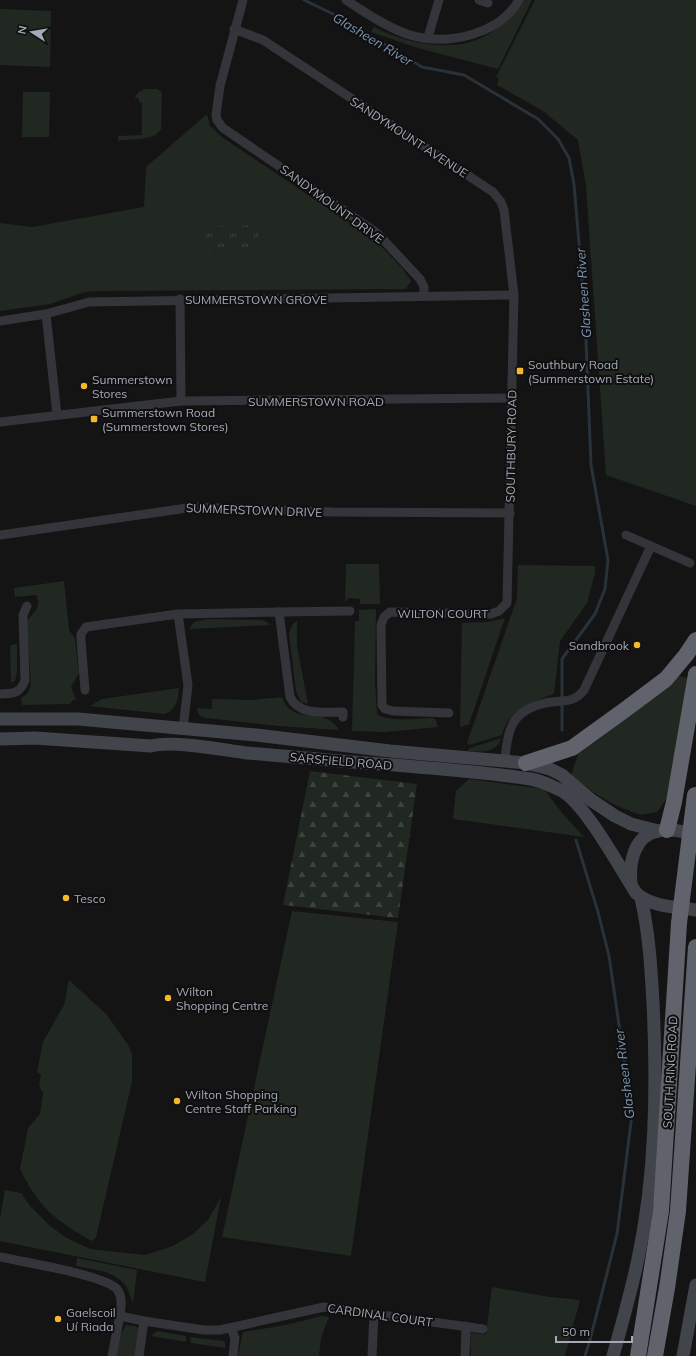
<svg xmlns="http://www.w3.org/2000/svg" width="696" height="1356" viewBox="0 0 696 1356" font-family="Mulish,sans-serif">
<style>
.grass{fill:#202821}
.forest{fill:url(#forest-firs)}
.park{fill:url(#park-tufts)}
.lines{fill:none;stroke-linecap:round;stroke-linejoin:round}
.stream{stroke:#293239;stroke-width:3}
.street{stroke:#34353a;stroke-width:9}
.secondary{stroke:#42444b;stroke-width:13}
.highway{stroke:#60636c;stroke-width:16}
.highway-bridge{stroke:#60636c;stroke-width:16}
.poi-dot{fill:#f6b82b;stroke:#0f0f10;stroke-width:1.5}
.labels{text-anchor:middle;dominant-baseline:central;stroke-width:4;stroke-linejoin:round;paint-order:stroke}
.street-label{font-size:12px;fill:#a5aab6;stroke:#0f0f10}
.poi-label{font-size:12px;fill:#a5aab6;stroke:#0f0f10;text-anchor:start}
.water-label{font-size:13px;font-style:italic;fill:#7b97b2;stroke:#0f0f10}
</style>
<defs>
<pattern id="forest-firs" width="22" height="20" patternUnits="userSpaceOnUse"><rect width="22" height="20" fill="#202821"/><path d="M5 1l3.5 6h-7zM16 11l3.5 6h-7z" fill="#3d443f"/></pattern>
<pattern id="park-tufts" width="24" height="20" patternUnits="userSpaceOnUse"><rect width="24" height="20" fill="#202821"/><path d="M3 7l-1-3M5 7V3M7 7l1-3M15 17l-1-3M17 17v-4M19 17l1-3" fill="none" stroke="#3d443f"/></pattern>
</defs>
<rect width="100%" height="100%" fill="#141415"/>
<g class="grass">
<path d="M523 0H532L498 69 418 48 371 32 374 27C410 46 468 57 501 25 509 18 516 8 523 0Z"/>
<polygon points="535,0 696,0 696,506 606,475 586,186 578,140 543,111 497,85 499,79 496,77"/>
<polygon points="0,9 51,11 50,67 0,65"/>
<path d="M143 89H157L162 92 161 129C153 142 131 138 118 141V136L142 135V103L139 102V98H135L136 95 140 91H143Z"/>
<polygon points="23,92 50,92 49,137 22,137"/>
<polygon points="207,114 210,126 222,137 375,240 402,268 411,281 406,289 99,291 85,292 50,304 0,311 0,223 32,227 144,207 146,167"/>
<polygon points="346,564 379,564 380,604 360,604 360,599 349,598 345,602"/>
<path d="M518 565 595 566V573L587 603 560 641 554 694C532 702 508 710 502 735L469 745 467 743 517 598Z"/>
<path d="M64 581 69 630 75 639 79 673 71 687 76 700H73L70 704 22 705 21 698 27 694 31 685 27 622C32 612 43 608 36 595L15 597 14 588Z"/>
<path d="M376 609 375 682 377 714C388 723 419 718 433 718L436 720 438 727 385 732 352 731 355 621H359V610Z"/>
<polygon points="505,618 469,724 460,727 462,623 488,622"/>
<polygon points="207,619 263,620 271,625 189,629 194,622"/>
<polygon points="297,621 297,646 308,704 301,702 296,691 289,633 293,624"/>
<polygon points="17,644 17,672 15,681 11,683 10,645"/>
<polygon points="678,676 690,678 668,797 657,812 641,815 617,806 596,794 571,775 579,752"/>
<path d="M179 688C178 700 176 711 164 714L90 706 102 699Z"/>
<path d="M282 697C293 728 325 704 339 730L279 726 206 718C200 717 198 715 197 708L212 709V699L251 700Z"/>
<path d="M501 738C498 753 479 752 467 751L470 748Z"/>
<polygon points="469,779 544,789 562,813 584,837 453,819 456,791"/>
<polygon points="292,911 398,922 351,1256 222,1237"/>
<path d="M69 980 107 1015 128 1045 132 1054V1082L96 1237 92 1241C55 1220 39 1208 20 1169L28 1128 40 1114 43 1093 39 1086 41 1074 37 1072 43 1042 64 1005Z"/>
<polygon points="5,1190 21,1193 30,1206 49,1225 65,1237 90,1249 145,1255 173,1246 193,1234 208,1220 221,1197 205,1282 0,1241 0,1219"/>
<path d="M77 1258 137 1270 133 1304C131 1298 129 1291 126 1286 115 1271 92 1269 76 1266Z"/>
<polygon points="492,1287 550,1297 580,1300 565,1356 471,1356 470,1333 486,1334"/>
<polygon points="322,1316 329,1317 321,1338 319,1356 238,1356 243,1332 286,1325"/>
<polygon points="126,1325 135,1326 140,1330 135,1356 116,1356 121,1334"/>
<polygon points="157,1331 186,1336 186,1342 151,1336"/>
<polygon points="190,1337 224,1341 226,1348 191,1343"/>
</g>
<polygon class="forest" points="310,771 417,784 398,918 283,905"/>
<polygon class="park" points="259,225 259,252 206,254 205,227"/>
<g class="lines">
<g class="stream">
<polyline points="304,0 337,16 422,67 464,75 538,119 558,139 569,158 574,184 585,315 591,465 608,560 605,589 595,614 562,659 562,730"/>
<polyline points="576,840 598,912 609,956 632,1114 617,1234 590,1340 585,1356"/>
</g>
<g class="street">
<polyline points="243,0 220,86 216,115 217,120 223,128 377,233 420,279 424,287 424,295"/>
<path d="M346 0C366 13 388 28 410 35 447 46 499 35 519 0"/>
<polyline points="479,0 488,3"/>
<polyline points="234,29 263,40 493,192 501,202 504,210 514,295 507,603 499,611 491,614 390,612 384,617 381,625 382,705 385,709 393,711 449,713"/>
<polyline points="428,37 439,0"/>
<polyline points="180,299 181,401"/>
<polyline points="46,314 57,415"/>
<polyline points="0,321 46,314 89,302 514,295"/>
<polyline points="0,422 181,401 512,398"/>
<polyline points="0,535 194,507 332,512 510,513"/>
<polyline points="626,535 690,563"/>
<polyline points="279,612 350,611"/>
<path d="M178 614 279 612 290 697C299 716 325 712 343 712V717"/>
<polyline points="85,690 81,640 81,634 86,627 178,614 188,685 183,729"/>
<path d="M0 694C13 694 21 693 25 680L23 615 27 606"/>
<path d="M505 761C507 727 513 708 551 702 565 700 574 703 584 690L651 546"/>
<path d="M0 1257C23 1262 104 1275 117 1289 123 1297 121 1307 120 1316L144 1321 139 1356"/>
<polyline points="144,1321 204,1330 220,1330 324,1307 483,1329"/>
<polyline points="231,1328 235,1338 233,1356"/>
<polyline points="112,1356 120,1316"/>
<polyline points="372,1356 374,1314"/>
<polyline points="465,1356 466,1326"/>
</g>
<g class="secondary">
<polyline points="0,719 78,719 256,735 390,751 526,763 550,769 562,775 591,800 615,816 631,824 658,831"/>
<path d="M0 739 35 738 151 746C173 740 223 750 247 753 297 757 346 762 395 765 440 769 486 772 531 779 542 781 552 786 562 791 586 805 620 868 636 893 651 907 677 907 696 910"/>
<path d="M631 883C629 863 634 835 658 831 670 828 684 832 696 834"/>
<path d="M613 1356C622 1324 631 1292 638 1259 656 1175 657 1088 653 1003 651 968 649 932 641 898"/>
<polyline points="683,1356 696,1285"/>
</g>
<g class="highway">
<polyline points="526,763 572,748 626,709 666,679 686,655 696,640"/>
<polyline points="667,830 674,802 696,674"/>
<polyline points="638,1356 661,1211 679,923"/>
<polyline points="655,1356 667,1288 678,1211 696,947"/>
</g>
<polyline class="highway-bridge" points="679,923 695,795"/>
</g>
<g class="poi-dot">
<rect x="516" y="367" width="8" height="8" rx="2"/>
<circle cx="84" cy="386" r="4"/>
<rect x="90" y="415" width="8" height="8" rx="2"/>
<circle cx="637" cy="645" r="4"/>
<circle cx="66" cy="898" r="4"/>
<circle cx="168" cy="998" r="4"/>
<circle cx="177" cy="1101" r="4"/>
<circle cx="58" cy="1319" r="4"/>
</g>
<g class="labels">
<g class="street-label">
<text transform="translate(409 137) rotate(33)">SANDYMOUNT AVENUE</text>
<text transform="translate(332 204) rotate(36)">SANDYMOUNT DRIVE</text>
<text x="256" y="299">SUMMERSTOWN GROVE</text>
<text x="316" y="401">SUMMERSTOWN ROAD</text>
<text transform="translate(511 446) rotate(-89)">SOUTHBURY ROAD</text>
<text transform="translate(254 510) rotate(2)">SUMMERSTOWN DRIVE</text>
<text x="443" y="613">WILTON COURT</text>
<text transform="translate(341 761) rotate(5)">SARSFIELD ROAD</text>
<text transform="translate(670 1072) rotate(-87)">SOUTH RING ROAD</text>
<text transform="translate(380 1315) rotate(8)">CARDINAL COURT</text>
</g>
<g class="poi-label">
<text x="528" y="364">Southbury Road<tspan x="528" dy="14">(Summerstown Estate)</tspan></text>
<text x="92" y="379">Summerstown<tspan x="92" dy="14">Stores</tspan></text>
<text x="102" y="412">Summerstown Road<tspan x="102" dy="14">(Summerstown Stores)</tspan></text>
<text x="629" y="645" text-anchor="end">Sandbrook</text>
<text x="74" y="898">Tesco</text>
<text x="176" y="991">Wilton<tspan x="176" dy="14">Shopping Centre</tspan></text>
<text x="185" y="1094">Wilton Shopping<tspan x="185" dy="14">Centre Staff Parking</tspan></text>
<text x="66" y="1312">Gaelscoil<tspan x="66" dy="14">Uí Riada</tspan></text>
</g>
<g class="water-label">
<text transform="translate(373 39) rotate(31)">Glasheen River</text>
<text transform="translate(583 293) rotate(-94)">Glasheen River</text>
<text transform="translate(624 1074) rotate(-97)">Glasheen River</text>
</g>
</g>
<g transform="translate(32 32) rotate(282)" stroke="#0f0f10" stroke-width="3" paint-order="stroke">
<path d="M0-3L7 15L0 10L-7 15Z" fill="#a5aab6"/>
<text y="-6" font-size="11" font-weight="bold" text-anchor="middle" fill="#a5aab6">N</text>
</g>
<path d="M556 1336v6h76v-6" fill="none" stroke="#a5aab6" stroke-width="2"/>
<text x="562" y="1336" font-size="12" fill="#a5aab6" stroke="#0f0f10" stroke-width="3" paint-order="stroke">50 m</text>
</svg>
